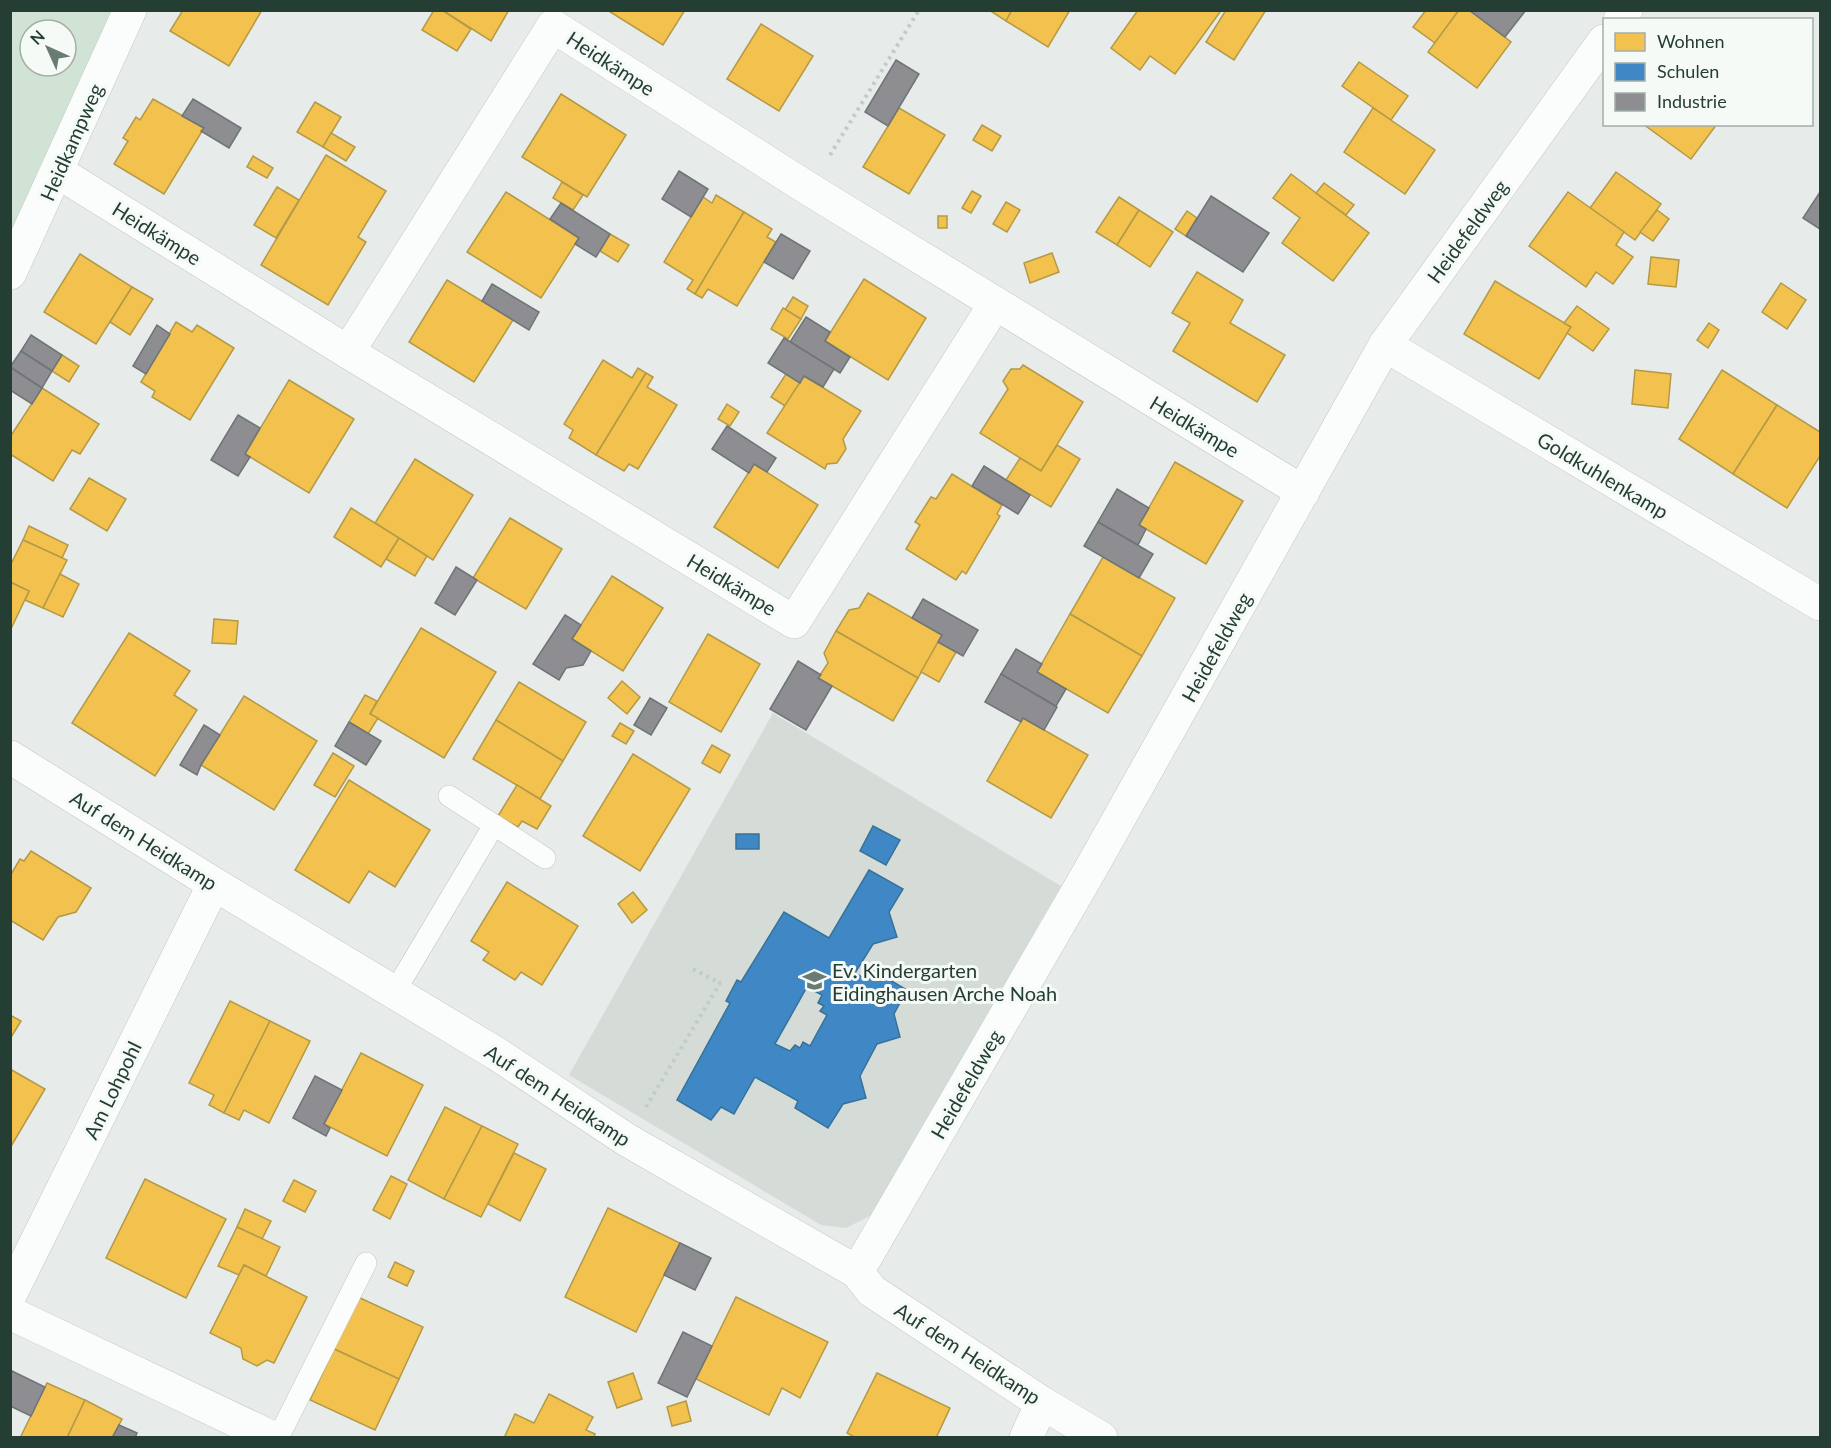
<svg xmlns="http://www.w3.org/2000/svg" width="1831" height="1448" viewBox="0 0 1831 1448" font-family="Lato,sans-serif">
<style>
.built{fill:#d5dcd8}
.green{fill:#d1e3d4;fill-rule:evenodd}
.homes{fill:#f2c14e;stroke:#b49a46;stroke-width:1.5}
.schools{fill:#3f88c5;stroke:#377299;stroke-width:1.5;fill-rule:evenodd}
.industry{fill:#8d8d92;stroke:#6e7576;stroke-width:1.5}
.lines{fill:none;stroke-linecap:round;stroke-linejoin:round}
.service-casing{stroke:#c4c8c6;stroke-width:22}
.minor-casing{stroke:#c4c8c6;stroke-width:34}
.path{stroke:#c2cbc6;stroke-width:4;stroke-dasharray:3 4.5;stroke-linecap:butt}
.service{stroke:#fbfcfc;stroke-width:21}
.minor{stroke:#fbfcfc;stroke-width:33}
.labels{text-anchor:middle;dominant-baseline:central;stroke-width:6;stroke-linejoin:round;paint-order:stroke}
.street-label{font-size:20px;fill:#253e33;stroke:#f5faf7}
.poi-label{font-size:20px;fill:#253e33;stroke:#f5faf7;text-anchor:start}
</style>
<rect width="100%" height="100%" fill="#e7ebe9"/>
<polygon class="built" points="773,713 1061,886 870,1216 846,1228 821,1225 569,1075"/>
<path class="green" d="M11 10 111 11 11 231 10 11ZM30 30H66V66H30Z"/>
<g class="homes">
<polygon points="183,10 262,10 229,66 170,31"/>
<polygon points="434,10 442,10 471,29 457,51 422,30"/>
<polygon points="442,10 509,10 491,41"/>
<polygon points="607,10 685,10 663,45"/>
<polygon points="989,10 1012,10 1006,21"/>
<polygon points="1012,10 1070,10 1048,47 1006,21"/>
<polygon points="1138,10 1218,10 1220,12 1175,74 1150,56 1140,70 1111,48"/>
<polygon points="1226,10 1266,10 1234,60 1206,42"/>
<polygon points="1426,10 1459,10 1435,43 1413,27"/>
<polygon points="1459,10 1469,10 1511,42 1477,88 1428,52"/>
<polygon points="761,24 813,56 779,111 727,79"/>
<polygon points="1359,62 1408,96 1391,120 1342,86"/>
<polygon points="561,94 626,135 587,197 522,157"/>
<polygon points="153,99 204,128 164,194 114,164 128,141 123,138 136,117 140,120"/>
<polygon points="315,102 341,117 323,147 297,132"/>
<polygon points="899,108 945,135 909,194 863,167"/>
<polygon points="1373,108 1435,150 1405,194 1344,152"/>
<polygon points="1643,124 1717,124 1691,159"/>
<polygon points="982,125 1001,136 992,151 973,140"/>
<polygon points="331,133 355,147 346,161 323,147"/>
<polygon points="326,155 386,191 358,237 366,242 328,305 261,265"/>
<polygon points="253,156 273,168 267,178 247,167"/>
<polygon points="1616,172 1661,204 1635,240 1590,208"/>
<polygon points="1291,174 1369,233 1333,281 1282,243 1300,218 1273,198"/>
<polygon points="562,182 583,195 573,210 553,198"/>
<polygon points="1324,183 1354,205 1346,215 1316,193"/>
<polygon points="277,187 299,200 276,238 254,225"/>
<polygon points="972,191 981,196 971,213 962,208"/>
<polygon points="506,192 579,238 541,298 467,252"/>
<polygon points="1568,192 1624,232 1616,245 1633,257 1613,284 1596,272 1586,287 1529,246"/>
<polygon points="716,195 744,212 695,294 687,289 693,280 664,262 703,197 712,203"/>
<polygon points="1119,197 1139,210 1117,245 1096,232"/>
<polygon points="1006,202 1020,210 1007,232 993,224"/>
<polygon points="1139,210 1173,232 1150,267 1117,245"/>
<polygon points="1657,210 1669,219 1653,241 1640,232"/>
<polygon points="1187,211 1197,218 1186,236 1175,229"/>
<polygon points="744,212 772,229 767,237 776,242 737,306 708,289 702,298 695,294"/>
<rect x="938" y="216" width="9" height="12"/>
<polygon points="610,234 629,245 618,262 600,251"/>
<polygon points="1052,253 1059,272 1030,283 1024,263"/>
<polygon points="80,254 132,287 96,344 44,312"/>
<polygon points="1651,257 1679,260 1676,287 1648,284"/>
<polygon points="1197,272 1243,300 1230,323 1285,355 1257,402 1173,351 1190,323 1172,313"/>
<polygon points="864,279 926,318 888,380 825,341"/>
<polygon points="447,280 513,320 474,382 409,342"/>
<polygon points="1495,281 1571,327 1539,379 1464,334"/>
<polygon points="1781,283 1806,300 1787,329 1762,312"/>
<polygon points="132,287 153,299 130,335 110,322"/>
<polygon points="793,297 808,306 801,319 785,310"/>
<polygon points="1577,306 1609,329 1593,351 1567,333 1571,327 1564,323"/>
<polygon points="783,308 801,319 788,339 771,329"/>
<polygon points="176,322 192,332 197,325 234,348 190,420 152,397 155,391 141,382"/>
<polygon points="1709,323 1719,330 1708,348 1697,340"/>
<polygon points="62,355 79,366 69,382 52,371"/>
<polygon points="603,360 632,378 638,368 646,373 596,455 569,438 573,430 564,424"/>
<polygon points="1023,365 1083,402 1041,471 980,433 1008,389 1003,381 1011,369 1020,369"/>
<polygon points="1635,370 1671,374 1668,408 1632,404"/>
<polygon points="1722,370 1777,405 1733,474 1679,439"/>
<polygon points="646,373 653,377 647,387 677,405 638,469 629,464 624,471 596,455"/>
<polygon points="786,374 800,383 785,406 771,397"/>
<polygon points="804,376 861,411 843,439 846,449 837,463 827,464 825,469 767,433"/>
<polygon points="289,380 354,419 309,493 245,454"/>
<polygon points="42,388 99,424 80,454 72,450 53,481 10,454 10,437"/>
<polygon points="727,404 739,412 730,426 718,419"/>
<polygon points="1777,405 1820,432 1820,456 1787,508 1733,474"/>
<polygon points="1057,445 1080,459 1051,507 1006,480 1020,458 1041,471"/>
<polygon points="415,459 473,495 433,560 375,523"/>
<polygon points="1175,462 1243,501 1206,564 1139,525"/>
<polygon points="754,464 818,505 778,568 714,527"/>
<polygon points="952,474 1002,505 997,514 1000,516 966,574 962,571 956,580 906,549 920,525 915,522 931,497 936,499"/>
<polygon points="89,478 126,499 107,531 70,509"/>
<polygon points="351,508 399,538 381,567 334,537"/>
<polygon points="510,518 562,549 526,609 473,578"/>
<polygon points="29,526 68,545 62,558 23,540"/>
<polygon points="399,538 427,556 415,576 386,559"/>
<polygon points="23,540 67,560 43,608 25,600 29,591 10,582 10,566"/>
<polygon points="1103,557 1175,598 1142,656 1070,614"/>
<polygon points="60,574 79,584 63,617 43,608"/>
<polygon points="612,576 663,608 623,671 572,639"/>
<polygon points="10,582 29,591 10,631"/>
<polygon points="868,593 942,635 918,678 836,631 849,610 859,608"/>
<polygon points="1070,614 1142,656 1108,713 1037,672"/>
<polygon points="214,619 238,621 236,644 212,643"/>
<polygon points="421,628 496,672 444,758 370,714"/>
<polygon points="836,631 918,678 893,721 818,678 828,663 824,653"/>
<polygon points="129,633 190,671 174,695 197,710 155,776 72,723"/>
<polygon points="708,634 760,664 721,732 669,702"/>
<polygon points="938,642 956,652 939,682 921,672"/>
<polygon points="622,681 640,697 627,714 608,698"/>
<polygon points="519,682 586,722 563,761 496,720"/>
<polygon points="365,695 377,701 370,714 378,718 368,734 349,722"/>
<polygon points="244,696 317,741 274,810 201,765"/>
<polygon points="1023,718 1088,755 1051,818 987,781"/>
<polygon points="496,720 563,761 540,799 473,759"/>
<polygon points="620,723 634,731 626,744 612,736"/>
<polygon points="712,745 730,755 720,773 702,763"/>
<polygon points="333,753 354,766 335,797 314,785"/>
<polygon points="633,754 690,789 640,871 583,836"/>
<polygon points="349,780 430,830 395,887 369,871 349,903 295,870"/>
<polygon points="517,785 551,806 537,829 522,821 518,827 498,816"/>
<polygon points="31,851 91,888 76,912 58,917 43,940 10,920 10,876 20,859 24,861"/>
<polygon points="507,882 578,926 542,985 521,972 515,980 483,960 489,952 471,941"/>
<polygon points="633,892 647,910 632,923 618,904"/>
<polygon points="230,1001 270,1021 224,1113 209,1105 214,1095 189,1083"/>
<polygon points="10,1015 21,1021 10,1039"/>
<polygon points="270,1021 310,1041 269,1123 244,1110 239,1120 224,1113"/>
<polygon points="361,1053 423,1085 387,1156 324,1124"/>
<polygon points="10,1069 45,1089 10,1148"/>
<polygon points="445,1107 482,1126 444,1199 408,1180"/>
<polygon points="482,1126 518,1144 481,1217 444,1199"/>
<polygon points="514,1153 546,1169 520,1221 488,1204"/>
<polygon points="391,1176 407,1184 390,1219 373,1210"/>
<polygon points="145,1179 226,1219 186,1298 106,1258"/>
<polygon points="294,1180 316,1191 305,1212 283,1201"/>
<polygon points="608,1208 680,1243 636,1332 565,1297"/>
<polygon points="245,1209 271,1221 262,1239 237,1227"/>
<polygon points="237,1227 280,1247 266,1276 244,1265 239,1275 218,1266"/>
<polygon points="395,1262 414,1271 407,1286 388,1277"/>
<polygon points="244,1265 307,1297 274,1363 267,1360 257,1366 243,1359 241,1348 210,1333"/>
<polygon points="358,1297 423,1327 399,1379 334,1349"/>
<polygon points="736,1297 828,1342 800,1398 782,1388 769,1415 696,1379"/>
<polygon points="334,1349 399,1379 375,1430 310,1400"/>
<polygon points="633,1373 642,1399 617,1408 608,1382"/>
<polygon points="877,1373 950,1408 936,1438 856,1438 847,1433"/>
<polygon points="47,1383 85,1400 67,1438 20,1438"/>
<polygon points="549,1394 593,1417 586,1430 595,1434 594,1438 504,1438 515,1414 534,1423"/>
<polygon points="85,1400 122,1419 112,1438 67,1438"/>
<polygon points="686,1401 691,1421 672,1426 667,1407"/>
</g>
<g class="schools">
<polygon points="873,826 900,840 886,865 860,851"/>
<rect x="736" y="834" width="23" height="15"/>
<path d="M869 870 903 889 889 912 897 937 873 944 855 973 867 980 873 970 907 990 894 1014 900 1037 877 1044 860 1076 866 1098 843 1104 828 1128 795 1108 798 1101 755 1077 734 1114 721 1107 711 1120 677 1100 730 1003 726 1001 737 980 741 982 784 912 829 938ZM807 987 822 995 818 1003 824 1006 820 1011 827 1015 810 1046 803 1042 800 1048 795 1045 790 1051 775 1044Z"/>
</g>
<g class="industry">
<polygon points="1469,10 1526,10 1505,37"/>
<polygon points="896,60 919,74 888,126 865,112"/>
<polygon points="193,99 241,128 229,148 201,131 204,128 182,116"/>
<polygon points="679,171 708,189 691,217 662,199"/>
<polygon points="1820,192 1820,229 1803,218"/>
<polygon points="1211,196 1269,233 1243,272 1186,236"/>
<polygon points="561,203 610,234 596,257 575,244 579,238 550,219"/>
<polygon points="781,234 810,251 793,279 764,262"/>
<polygon points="492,284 539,312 529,330 482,301"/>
<polygon points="806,317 830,332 825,341 850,357 840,373 790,342"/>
<polygon points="157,325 170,334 146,374 133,366"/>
<polygon points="31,335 62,355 52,371 21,351"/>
<polygon points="784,338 834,369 823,387 804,376 800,383 768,363"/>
<polygon points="21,351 52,371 42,388 10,367"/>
<polygon points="10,367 42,388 32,404 10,390"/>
<polygon points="238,415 260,428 245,454 250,457 238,476 211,460"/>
<polygon points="727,426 776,458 767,472 754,464 749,473 712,449"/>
<polygon points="984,466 1030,495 1018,514 972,486"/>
<polygon points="1117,489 1149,508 1139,525 1146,529 1138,545 1098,522"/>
<polygon points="1098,522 1153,554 1139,578 1084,546"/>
<polygon points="456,567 477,580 455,615 435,603"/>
<polygon points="923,599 978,630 963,656 938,642 942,635 912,618"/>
<polygon points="565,615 581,625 572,639 591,651 583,665 566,668 559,680 533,664"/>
<polygon points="1016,649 1042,664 1037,672 1066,689 1056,706 1001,674"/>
<polygon points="798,661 821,675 818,678 832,686 806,730 770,709"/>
<polygon points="1001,674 1057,707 1044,730 1023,718 1021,722 985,702"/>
<polygon points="650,698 667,708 651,735 634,725"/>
<polygon points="349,722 381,741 366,765 335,746"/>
<polygon points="204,725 220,735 201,765 197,775 180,765"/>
<polygon points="315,1076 342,1090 324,1124 330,1128 326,1136 293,1118"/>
<polygon points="680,1243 711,1258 695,1290 664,1275"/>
<polygon points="683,1332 712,1346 687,1397 658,1383"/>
<polygon points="12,1371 45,1387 31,1416 10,1406 10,1375"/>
<polygon points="119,1425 137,1433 135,1438 112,1438"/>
</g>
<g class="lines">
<defs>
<g id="service">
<polyline points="449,796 494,825"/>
<polyline points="394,993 494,825 545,858"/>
<polyline points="278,1438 366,1263"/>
</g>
<g id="minor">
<polyline points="1620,20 1626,10"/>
<polyline points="58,172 348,352 553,26 809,189 1303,492"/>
<polyline points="10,273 130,10"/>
<polyline points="1385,345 1820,604"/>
<polyline points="348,352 794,622 995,304"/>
<polyline points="10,757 214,884 497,1054 627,1140 857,1272 872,1291 1042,1403 1101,1438"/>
<polyline points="857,1272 1089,872 1385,345 1604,41"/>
<polyline points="10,1295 214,884"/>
<polyline points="10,1313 273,1438"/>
<polyline points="1026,1438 1042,1403"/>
</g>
</defs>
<use href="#service" class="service-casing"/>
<use href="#minor" class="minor-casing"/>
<g class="path">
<polyline points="830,155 919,10"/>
<polyline points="693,969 720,983"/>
<polyline points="646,1107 720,983 724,985"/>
</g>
<use href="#service" class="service"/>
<use href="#minor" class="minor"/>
</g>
<defs>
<symbol id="school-bare" viewBox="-9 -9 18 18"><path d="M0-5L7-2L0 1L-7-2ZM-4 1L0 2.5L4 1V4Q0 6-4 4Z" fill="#697b73" stroke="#f5faf7" stroke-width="2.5" paint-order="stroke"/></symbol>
</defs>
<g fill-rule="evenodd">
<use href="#school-bare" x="798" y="964" width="33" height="33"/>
</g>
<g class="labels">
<g class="street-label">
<text transform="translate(611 63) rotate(33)">Heidkämpe</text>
<text transform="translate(71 142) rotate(-66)">Heidkampweg</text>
<text transform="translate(1467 231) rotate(-54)">Heidefeldweg</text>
<text transform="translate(157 233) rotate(32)">Heidkämpe</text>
<text transform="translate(1195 426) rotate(31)">Heidkämpe</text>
<text transform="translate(1603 475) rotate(31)">Goldkuhlenkamp</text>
<text transform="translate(732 584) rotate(31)">Heidkämpe</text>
<text transform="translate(1216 647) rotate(-61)">Heidefeldweg</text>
<text transform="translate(144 840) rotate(32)">Auf dem Heidkamp</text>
<text transform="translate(966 1084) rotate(-60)">Heidefeldweg</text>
<text transform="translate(112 1090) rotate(-64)">Am Lohpohl</text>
<text transform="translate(558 1095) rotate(33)">Auf dem Heidkamp</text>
<text transform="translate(968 1353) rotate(33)">Auf dem Heidkamp</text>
</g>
<g class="poi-label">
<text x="832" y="970">Ev. Kindergarten<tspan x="832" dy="23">Eidinghausen Arche Noah</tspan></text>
</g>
</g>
<rect width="1831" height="1448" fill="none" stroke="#253e33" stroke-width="24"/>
<rect x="1603" y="18" width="210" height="108" fill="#f5faf7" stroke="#a2afa9" stroke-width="1.5"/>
<rect x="1615" y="33" width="30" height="18" fill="#f2c14e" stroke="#a2afa9" stroke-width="1.5"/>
<text x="1657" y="48" font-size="18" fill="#253e33">Wohnen</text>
<rect x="1615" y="63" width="30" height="18" fill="#3f88c5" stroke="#a2afa9" stroke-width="1.5"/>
<text x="1657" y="78" font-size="18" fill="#253e33">Schulen</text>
<rect x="1615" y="93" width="30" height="18" fill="#8d8d92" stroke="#a2afa9" stroke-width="1.5"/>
<text x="1657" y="108" font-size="18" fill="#253e33">Industrie</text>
<g transform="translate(48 48) rotate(315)"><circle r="28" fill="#f5faf7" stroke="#a2afa9" stroke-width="1.5"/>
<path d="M0-4.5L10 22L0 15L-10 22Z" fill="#697b73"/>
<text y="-9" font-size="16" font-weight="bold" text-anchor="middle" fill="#253e33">N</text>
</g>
</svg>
